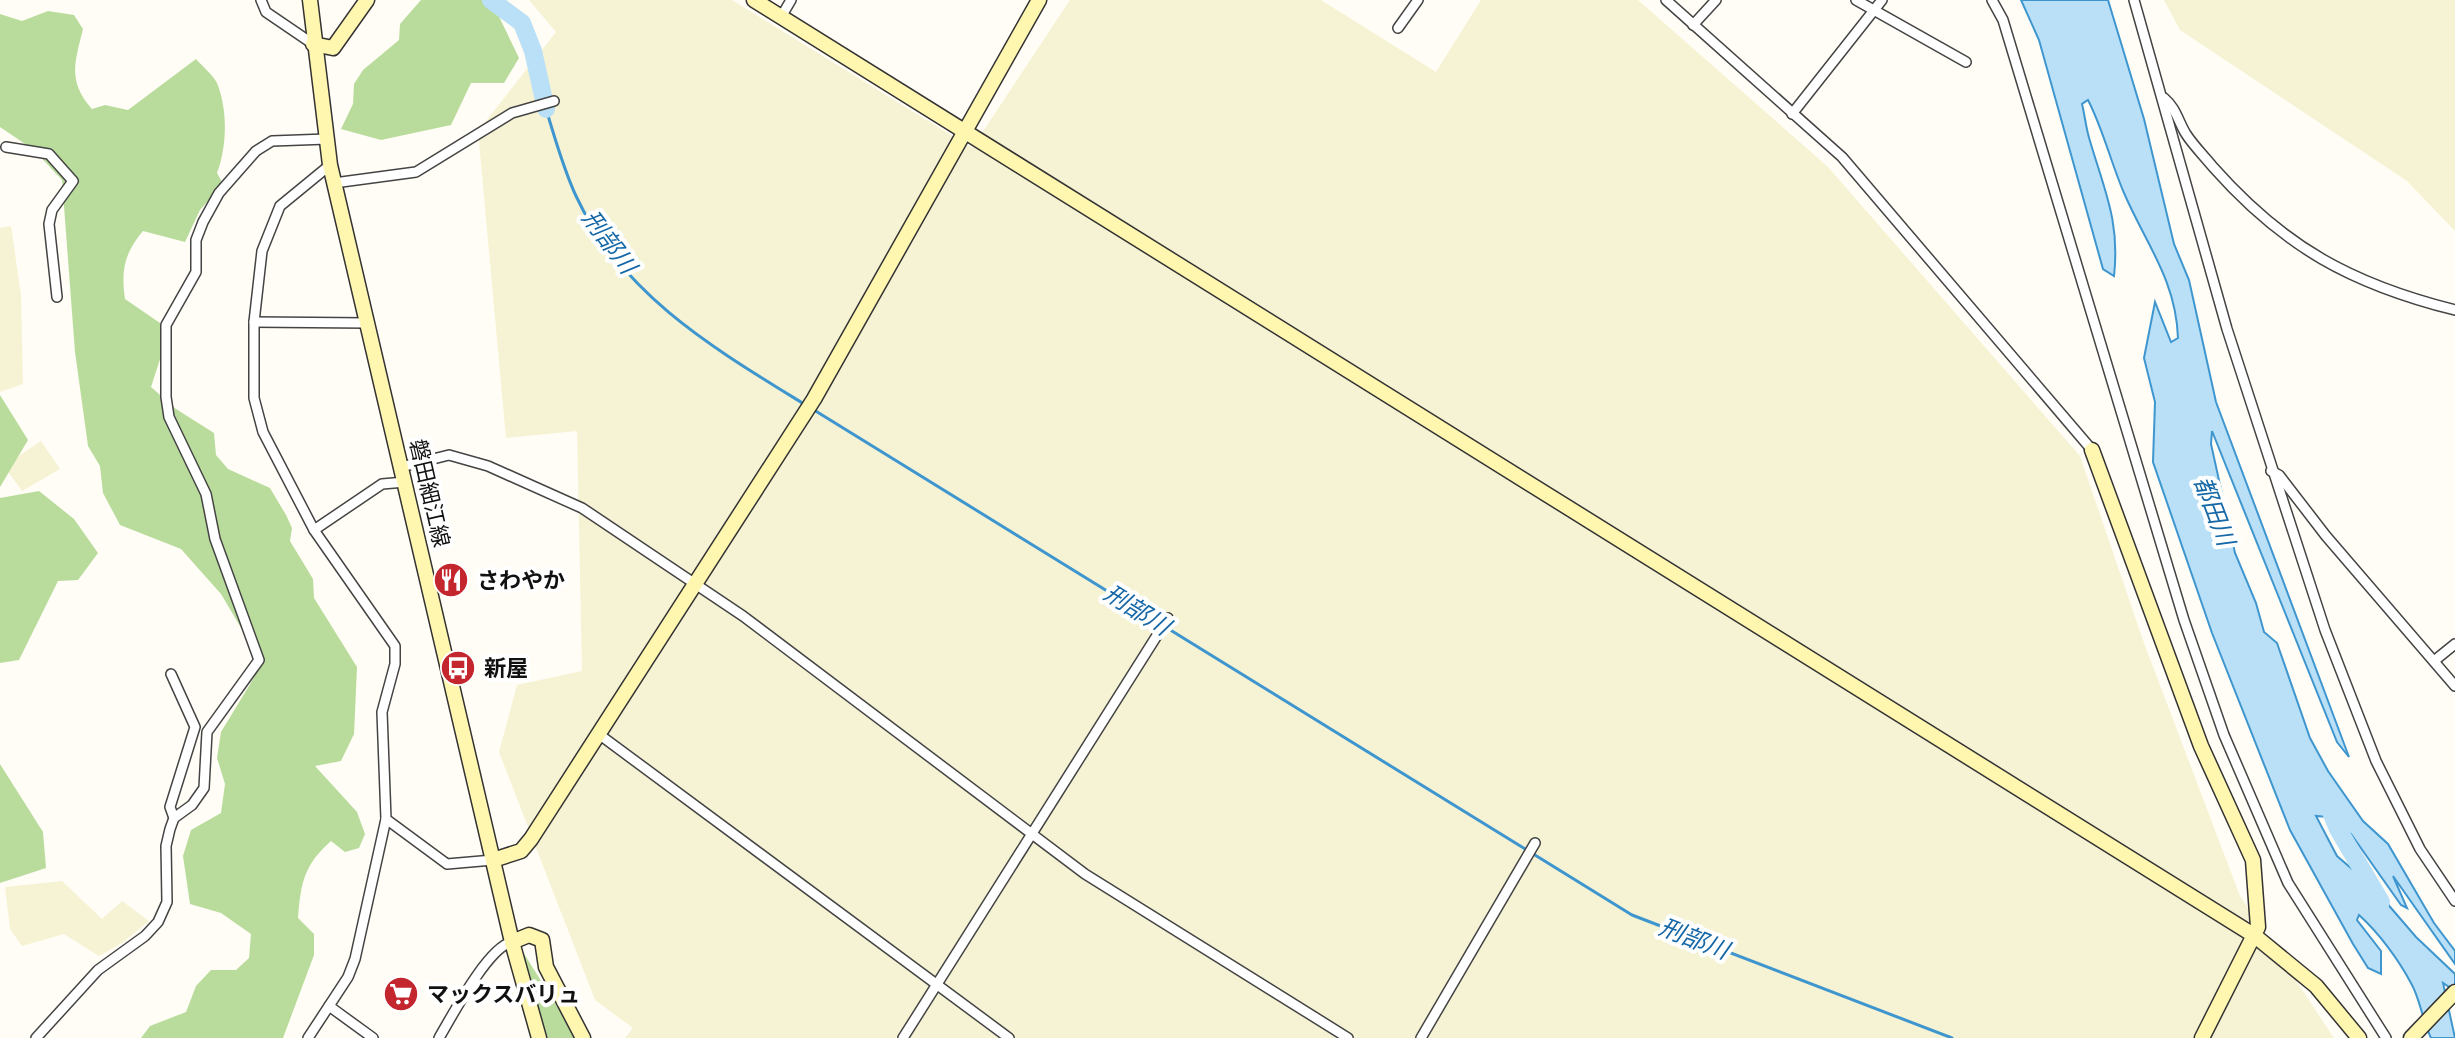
<svg xmlns="http://www.w3.org/2000/svg" width="2455" height="1038" font-family="'Noto Serif','Noto Sans JP',serif">
<rect width="100%" height="100%" fill="#fffdf5"/>
<!-- farmland -->
<g fill="#f6f3d4">
<path d="M 529,0 L 732,0 L 972,148 L 1070,0 L 1321,0 L 1436,72 L 1481,0 L 1638,0 L 1828,167 L 2080,456 L 2144,643 L 2240,896 L 2334,1038 L 625,1038 L 633,1028 L 595,1000 L 499,752 L 517,685 L 582,671 L 577,431 L 506,438 L 478,131 L 556,32 Z"/>
<path d="M 2164,0 L 2455,0 L 2455,231 L 2407,181 L 2180,30 Z"/>
<path d="M 11,226 L 21,295 L 23,384 L 0,392 L 0,228 Z"/>
<path d="M 41,441 L 60,469 L 22,491 L 4,466 Z"/>
<path d="M 62,881 L 102,919 L 122,901 L 149,921 L 122,943 L 99,956 L 64,934 L 22,946 L 10,929 L 5,887 Z"/>
</g>
<!-- forest -->
<g fill="#b9dc9c">
<path d="M 421,0 L 491,0 L 519,58 L 504,83 L 471,83 L 451,125 L 381,140 L 341,129 L 353,104 L 354,84 L 363,70 L 399,40 L 400,24 Z"/>
<path d="M 48,11 L 74,15 L 83,29 C 75,62 67,81 92,109 L 105,105 L 128,110 L 196,59 C 202,66 213,75 217,83 C 228,110 227,147 217,173 L 223,184 L 200,210 L 185,242 L 143,231 C 124,254 121,270 125,299 L 160,323 L 161,356 L 151,387 L 176,409 L 214,433 L 216,455 L 228,469 L 270,488 L 286,515 L 292,528 L 290,541 L 313,579 L 314,598 L 357,667 L 354,734 L 341,761 L 315,766 L 357,812 L 365,834 L 359,848 L 345,852 L 331,841 C 304,865 301,882 298,918 L 314,934 L 314,955 L 283,1038 L 141,1038 L 150,1026 L 186,1012 L 196,986 L 211,970 L 236,970 L 249,958 L 251,934 L 221,913 L 190,904 L 183,856 L 191,830 L 221,813 L 225,784 L 217,758 L 221,732 L 255,676 L 257,655 L 221,594 L 181,549 L 120,525 L 103,493 L 100,466 L 88,446 L 75,352 L 62,180 L 34,150 L 0,127 L 0,14 L 22,21 Z"/>
<path d="M 0,395 L 28,440 L 0,487 Z"/>
<path d="M 39,491 L 74,519 L 98,553 L 78,580 L 58,581 L 19,660 L 0,663 L 0,498 Z"/>
<path d="M 0,764 L 43,832 L 46,868 L 0,883 Z"/>
<path d="M 521,949 L 577,1038 L 544,1038 Z"/>
</g>
<!-- water -->
<path fill="#b9e0f7" stroke="#3f96cf" stroke-width="2" d="M 2021,0 L 2108,0 L 2144,119 L 2174,244 L 2189,280 L 2216,402 L 2349,757 L 2337,742 L 2212,431 L 2211,444 L 2235,553 L 2256,603 L 2264,632 L 2277,643 L 2310,738 L 2328,771 L 2363,821 L 2388,844 L 2434,923 L 2455,951 L 2455,964 L 2393,876 L 2407,908 L 2401,905 L 2351,834 L 2345,831 L 2340,818 L 2316,816 L 2337,856 L 2373,887 L 2416,937 L 2455,974 L 2455,991 L 2443,983 L 2455,1038 L 2431,1038 C 2423,1021 2419,997 2412,985 C 2399,960 2379,933 2359,915 L 2357,920 L 2381,951 L 2381,974 L 2368,968 L 2353,944 L 2290,830 L 2212,633 L 2153,462 L 2155,402 L 2144,358 L 2155,302 L 2171,342 L 2178,338 C 2176,280 2146,244 2124,193 C 2111,163 2103,129 2088,100 L 2082,104 C 2085,116 2086,129 2090,141 C 2105,192 2120,222 2114,276 L 2103,269 L 2039,40 Z"/>
<g fill="none" stroke-linecap="round" stroke-linejoin="round">
<!-- stream -->
<g stroke="#3f96cf" stroke-width="3">
<path d="M 546,109 C 555,138 563,168 576,196 C 622,295 715,349 804,404"/>
<path d="M 814,410 L 1632,915 L 1952,1038"/>
</g>
<!-- river -->
<g stroke="#b9e0f7" stroke-width="18">
<path d="M 491,0 L 522,23 L 533,51 L 546,109"/>
<path d="M 2325,798 L 2338,829 L 2381,902"/>
</g>
<!-- street casing -->
<g stroke="#444" stroke-width="12">
<g id="street">
<path d="M 261,0 L 266,12 L 313,44"/>
<path d="M 1666,0 L 1842,157 L 2092,450"/>
<path d="M 1856,0 L 1966,62"/>
<path d="M 1992,0 L 2003,20 L 2184,620 L 2224,735 L 2288,883 L 2386,1038"/>
<path d="M 2134,0 L 2227,329 L 2325,630 L 2376,761 L 2420,849 L 2455,901"/>
<path d="M 781,17 L 791,0"/>
<path d="M 1693,25 L 1716,0"/>
<path d="M 1398,28 L 1418,0"/>
<path d="M 2164,98 C 2176,108 2178,121 2186,134 C 2193,145 2204,156 2213,167 C 2284,247 2351,284 2455,310"/>
<path d="M 1792,114 L 1882,0"/>
<path d="M 6,147 L 49,154 L 73,181 L 52,210 L 49,224 L 57,297"/>
<path d="M 330,165 L 280,206 L 262,251 L 254,322 L 254,398 L 263,432 L 314,530 L 395,646 L 395,664 L 382,712 L 386,819 L 447,864 L 493,860"/>
<path d="M 334,183 L 416,172 L 512,113 L 554,101"/>
<path d="M 254,322 L 367,323"/>
<path d="M 401,467 L 449,455 L 488,466 L 582,508 L 743,616 L 1085,874 L 1348,1038"/>
<path d="M 2271,471 L 2279,475 L 2326,536 L 2455,686"/>
<path d="M 314,530 L 382,484 L 405,482"/>
<path d="M 2434,661 L 2455,644"/>
<path d="M 171,674 L 195,727 L 170,807 L 174,818"/>
<path d="M 600,735 L 1009,1038"/>
<path d="M 329,1006 L 373,1038"/>
<path d="M 36,1038 L 98,970 L 145,936 L 158,922 L 167,902 L 166,846 L 170,829 L 174,818 L 192,805 L 204,788 L 207,732 L 259,660 L 215,539 L 206,494 L 169,417 L 166,397 L 166,325 L 196,272 L 196,240 L 203,222 L 219,193 L 256,151 L 272,141 L 327,139"/>
<path d="M 308,1038 L 348,977 L 355,959 L 386,819"/>
<path d="M 439,1038 C 452,1016 488,947 512,942"/>
<path d="M 903,1038 L 1168,618"/>
<path d="M 1421,1038 L 1535,843"/>
</g>
</g>
<!-- secondary casing -->
<g stroke="#333" stroke-width="17">
<g id="secondary">
<path d="M 310,0 L 330,165 L 512,942 L 539,1038"/>
<path d="M 754,0 L 2255,936 L 2316,986 L 2359,1038"/>
<path d="M 313,44 L 333,48 L 367,0"/>
<path d="M 2092,450 L 2201,746 L 2253,860 L 2258,927 L 2202,1038"/>
<path d="M 493,860 L 521,851 L 531,839 L 814,399 L 1039,0"/>
<path d="M 512,942 L 529,935 L 542,940 L 546,967 L 583,1038"/>
<path d="M 2411,1038 L 2455,992"/>
</g>
</g>
<!-- street -->
<use href="#street" stroke="#fff" stroke-width="9"/>
<!-- secondary -->
<use href="#secondary" stroke="#fff6b0" stroke-width="14"/>
</g>
<!-- icons -->
<defs>
<g id="restaurant-disc" transform="scale(1.8)"><circle r="9.5" fill="#c4262e" stroke="#fff"/><path d="M-5-6h1v4h1v-4h1v4h1v-4h1v5L-1.5 .5V6h-2V.5L-5-1ZM5-6V6H3V1.5H1.5Q1.5-4 5-6Z" fill="#fff"/></g>
<g id="bus-disc" transform="scale(1.8)"><circle r="9.5" fill="#c4262e" stroke="#fff"/><path d="M-5-6H5V4H4V6H2V4H-2V6H-4V4H-5ZM-3.5-4V0h7V-4ZM-3.5 1.2v1.5H-2V1.2ZM2 1.2v1.5H3.5V1.2Z" fill="#fff"/></g>
<g id="supermarket-disc" transform="scale(1.8)"><circle r="9.5" fill="#c4262e" stroke="#fff"/><path d="M-6-5.5h2.5l.6 2H6L4.5 2H-2.5L-4.4-4H-6ZM-1.5 3.2a1.3 1.3 0 1 0 .1 0ZM3 3.2a1.3 1.3 0 1 0 .1 0Z" fill="#fff"/></g>
</defs>
<g fill-rule="evenodd">
<use href="#restaurant-disc" x="451" y="580"/>
<use href="#bus-disc" x="458" y="668"/>
<use href="#supermarket-disc" x="401" y="994"/>
</g>
<g text-anchor="middle" stroke-width="8" stroke-linejoin="round" paint-order="stroke">
<!-- street labels -->
<g font-size="22" fill="#111" stroke="#fff">
<text transform="translate(430 493) rotate(77)" y="8">磐田細江線</text>
</g>
<!-- poi labels -->
<g font-size="22" font-weight="bold" fill="#111" stroke="#fff" text-anchor="start">
<text x="477" y="588">さわやか</text>
<text x="484" y="676">新屋</text>
<text x="427" y="1002">マックスバリュ</text>
</g>
<!-- water labels -->
<g font-size="24" font-style="italic" fill="#1768a6" stroke="#fff">
<text transform="translate(609 242) rotate(53)" y="8">刑部川</text>
<text transform="translate(2214 511) rotate(69)" y="8">都田川</text>
<text transform="translate(1137 610) rotate(32)" y="8">刑部川</text>
<text transform="translate(1694 939) rotate(21)" y="8">刑部川</text>
</g>
</g>
</svg>
